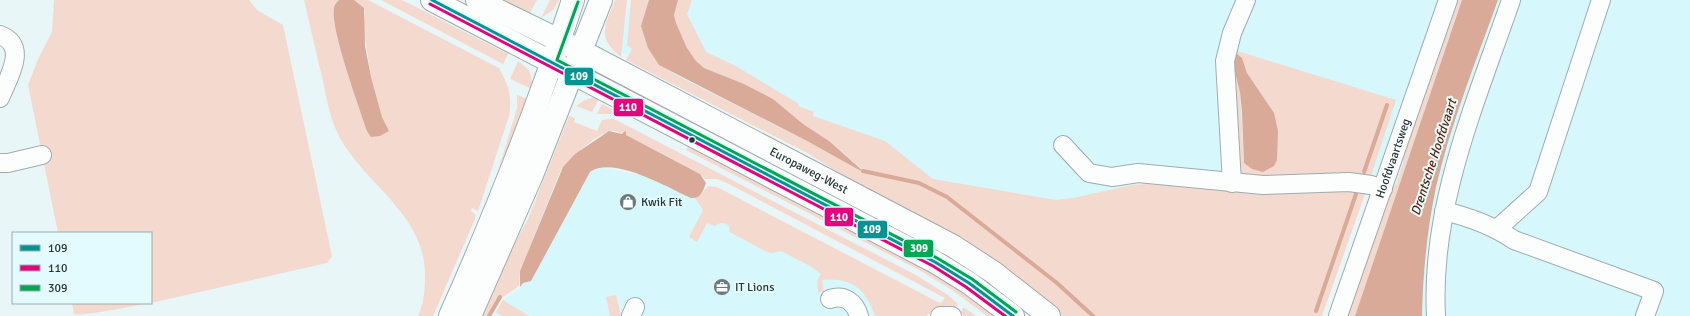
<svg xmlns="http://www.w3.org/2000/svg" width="1690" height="316" font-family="Signika,sans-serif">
<rect width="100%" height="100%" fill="#e9f6f8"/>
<!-- built -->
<g fill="#d6f7fc">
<path d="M 633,0 L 1690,0 L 1690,316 L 1421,316 L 1371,185 L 1099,203 L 913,196 L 613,48 Z"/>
<path d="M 600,168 L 646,176 L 687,196 L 695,198 L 859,283 L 881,316 L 493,316 L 503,300 L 521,287 L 523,283 L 531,281 L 590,172 Z"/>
</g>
<!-- green -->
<g fill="#f4d9cf" fill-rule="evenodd">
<path d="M 54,0 L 249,0 L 257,10 L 283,25 L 332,256 L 327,263 L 151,303 L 151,233 L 58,233 L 28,85 L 38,59 L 52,32 Z"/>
<path d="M 304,0 L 339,0 C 337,2 334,5 334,8 C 330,29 359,106 367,130 L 389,131 L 382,117 L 371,77 L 363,26 L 365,13 L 364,8 L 354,0 L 368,0 L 499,68 C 508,84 513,98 509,116 L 478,211 L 472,208 L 471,211 L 476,215 L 475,219 L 433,316 L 418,316 C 424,303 425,289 425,275 C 425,211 360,183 336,130 C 329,114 326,95 322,77 C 316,52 310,26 304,0 Z"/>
<path d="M 381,0 L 402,0 L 508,54 L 503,64 Z"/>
<path d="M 501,0 L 537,0 L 530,13 Z"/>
<path d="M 550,0 L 559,0 L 553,10 L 541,18 Z"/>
<path d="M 615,0 L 627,0 L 621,57 C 596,37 605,26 615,0 Z"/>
<path d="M 631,0 L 649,0 L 642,26 L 661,65 L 674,74 L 809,142 L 859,170 L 863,170 L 829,141 L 803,124 L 773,99 L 744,84 L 704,68 L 696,61 L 687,48 L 676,23 L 674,15 L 678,0 L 692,0 L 687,14 L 706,52 L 734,65 L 799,104 L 798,106 L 814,112 L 813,116 L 885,141 L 933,179 L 1056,200 L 1073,198 L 1132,185 L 1179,182 L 1261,194 L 1358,190 L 1365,194 L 1322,316 L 1062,316 L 1056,310 L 809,154 L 626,60 L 632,49 L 627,45 Z"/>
<path d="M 1452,0 L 1462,0 L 1355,316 L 1343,316 L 1387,190 L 1396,185 L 1403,163 L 1403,152 Z"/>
<path d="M 1231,49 L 1396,100 L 1370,179 L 1250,181 L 1240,174 ZM 1242,58 L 1247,73 L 1274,113 L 1274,166 L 1263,172 L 1244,163 L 1240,92 L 1233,64 Z"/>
<path d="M 518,61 L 529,70 L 534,90 L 510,79 Z"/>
<path d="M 517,95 L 531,100 L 490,198 L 517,108 Z"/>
<path d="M 595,97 L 600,97 L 592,112 L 576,106 L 585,100 Z"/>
<path d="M 602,104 L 625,116 L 624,118 L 611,114 L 597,114 Z"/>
<path d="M 569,116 L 575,118 L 574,122 L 597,131 L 602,120 L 612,119 L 618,121 L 914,274 L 948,295 L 958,304 L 955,309 L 936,309 L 926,316 L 875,316 C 866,289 851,277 822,280 L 824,292 L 818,292 L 817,281 L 821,274 L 810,266 L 781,251 L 772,253 L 765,251 L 730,232 L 729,226 C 725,222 719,222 715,226 L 707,223 L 697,242 L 689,237 L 703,210 L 695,198 L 700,195 L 708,186 L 717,187 L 936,301 L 941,303 L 945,298 L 727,183 L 717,179 L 705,179 L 700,174 L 626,135 L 626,132 L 622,134 C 618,132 614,130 610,131 C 597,134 566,161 560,172 L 520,271 L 519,286 L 500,299 L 490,316 L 474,316 L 528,219 Z"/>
<path d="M 688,147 L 733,165 L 909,257 L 1002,316 L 987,316 L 952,290 L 919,270 L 686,150 Z"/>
<path d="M 616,295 L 621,316 L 610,316 L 606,297 Z"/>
<path d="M 503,300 L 529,316 L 502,316 L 496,312 Z"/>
<path d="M 72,303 L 149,303 C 134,306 85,316 74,314 Z"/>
<path d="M 963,308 L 965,308 L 976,316 L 964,316 L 960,313 Z"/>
</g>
<!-- water -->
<g fill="#d9aa98">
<path d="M 339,0 L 354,0 L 364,8 L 365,46 L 371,77 L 382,117 L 389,131 L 380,136 L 371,137 L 367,131 C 359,106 330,29 334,8 C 334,5 337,2 339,0 Z"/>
<path d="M 649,0 L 678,0 L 674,15 L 676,23 L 687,48 L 696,61 L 704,68 L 744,84 L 773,99 L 803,124 L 829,141 L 863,171 L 859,170 L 809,142 L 659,65 L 648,48 L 641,26 Z"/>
<path d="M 1462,0 L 1498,0 C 1476,61 1451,123 1436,187 C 1427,230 1423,272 1422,316 L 1355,316 Z"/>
<path d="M 1237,54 L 1242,58 L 1247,73 L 1274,113 L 1278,131 L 1277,160 L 1274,166 L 1263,172 L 1252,169 L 1244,163 L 1242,112 L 1240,92 L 1233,64 L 1233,57 Z"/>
<path d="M 609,131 L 622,134 L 625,131 L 626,132 L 626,135 L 700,174 L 706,183 C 703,191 701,199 691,198 C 668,188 614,155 590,172 L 531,281 L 523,283 L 520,287 L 520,271 L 563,167 L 575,154 Z"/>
</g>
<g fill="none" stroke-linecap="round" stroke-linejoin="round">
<!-- stream -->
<g stroke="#d9aa98" stroke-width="4">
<path d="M 863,171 L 919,183 L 947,197 L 1057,283 L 1093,316"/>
<path d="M 1364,172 L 1387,105"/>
<path d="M 1316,311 L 1356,194"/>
<path d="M 489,316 L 500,297"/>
</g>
<!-- minor casing -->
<g stroke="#9facae" stroke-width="20">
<g id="minor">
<path d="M 0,35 C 29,46 8,78 0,98"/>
<path d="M 1063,145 L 1089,173 L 1112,177 L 1138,173 L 1263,185 L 1349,182 L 1371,185 L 1383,189"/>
<path d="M 0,163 L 8,163 L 42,155"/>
<path d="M 1232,183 L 1225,61 L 1232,33 L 1246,0"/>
<path d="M 1444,211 C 1469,217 1492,225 1514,240 L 1654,291 L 1645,316"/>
<path d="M 1497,229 L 1538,192 L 1601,0"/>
<path d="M 830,299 C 844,294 855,302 859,316"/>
<path d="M 631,316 L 635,307"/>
<path d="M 940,316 L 952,316"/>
<path id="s1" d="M 1338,316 L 1448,0"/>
<path d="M 1436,316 C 1430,206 1476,102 1511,0"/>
</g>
</g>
<!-- major casing -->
<g stroke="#9facae" stroke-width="24">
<g id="major">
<path d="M 432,0 L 935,262 L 969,283 L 1013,316"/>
<path id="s2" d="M 477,0 L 581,51 L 953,246 L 993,272 L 1049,316"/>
<path d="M 450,316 C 496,213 538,107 573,0"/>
<path d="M 470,316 L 532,175 L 601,0"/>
</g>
</g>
<!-- minor -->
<use href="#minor" stroke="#fcfefe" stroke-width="18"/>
<!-- major -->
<use href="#major" stroke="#fcfefe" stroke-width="22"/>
<!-- bus-1 casing -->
<g stroke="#e3fbfe" stroke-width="6">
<path id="bus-1" d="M 432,0 L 935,262 L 969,283 L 1013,316"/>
</g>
<!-- bus-2 casing -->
<g stroke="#e3fbfe" stroke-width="6">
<path id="bus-2" d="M 430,4 L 933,266 L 966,287 L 1005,316"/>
</g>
<!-- bus-3 casing -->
<g stroke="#e3fbfe" stroke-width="6">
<path id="bus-3" d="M 578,2 L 557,60 L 937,258 L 972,279 L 1016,312"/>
</g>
<!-- bus-1 -->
<use href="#bus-1" stroke="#029495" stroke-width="3"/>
<!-- bus-2 -->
<use href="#bus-2" stroke="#e5007d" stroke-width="3"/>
<!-- bus-3 -->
<use href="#bus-3" stroke="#00a651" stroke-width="3"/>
</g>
<!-- icons -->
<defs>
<g id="shop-disc" transform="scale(0.9)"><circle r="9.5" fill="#6b7a7c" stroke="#e3fbfe"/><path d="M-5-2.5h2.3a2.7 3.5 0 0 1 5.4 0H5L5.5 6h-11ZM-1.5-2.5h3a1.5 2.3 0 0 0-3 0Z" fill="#fff"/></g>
<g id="office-disc" transform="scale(0.9)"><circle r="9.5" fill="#6b7a7c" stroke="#e3fbfe"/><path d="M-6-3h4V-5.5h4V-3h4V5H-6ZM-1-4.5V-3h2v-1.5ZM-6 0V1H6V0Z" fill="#fff"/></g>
</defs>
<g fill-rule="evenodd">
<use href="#shop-disc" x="628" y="202"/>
<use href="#office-disc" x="722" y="287"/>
</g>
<!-- markers -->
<circle fill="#273739" stroke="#e3fbfe" stroke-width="1.5" cx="692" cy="140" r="3.5"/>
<g text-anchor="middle" stroke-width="4" stroke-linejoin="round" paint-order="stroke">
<!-- street labels -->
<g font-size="12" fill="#273739" stroke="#e3fbfe">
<text dy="4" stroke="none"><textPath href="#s1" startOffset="167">Hoofdvaartsweg</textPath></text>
<text dy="4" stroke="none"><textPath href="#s2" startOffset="373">Europaweg-West</textPath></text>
</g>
<!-- poi labels -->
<g font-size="12" fill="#273739" stroke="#e3fbfe" text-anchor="start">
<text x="641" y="206">Kwik Fit</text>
<text x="735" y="291">IT Lions</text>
</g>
<!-- water labels -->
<g font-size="13" font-style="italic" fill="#5d1d00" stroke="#e3fbfe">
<text transform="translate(1433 157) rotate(-72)" y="5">Drentsche Hoofdvaart</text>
</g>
</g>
<g stroke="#e3fbfe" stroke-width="1.5">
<rect x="564" y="67" width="30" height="19" rx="4" fill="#029495"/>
<rect x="613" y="98" width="31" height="19" rx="4" fill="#e5007d"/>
<rect x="824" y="207" width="30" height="20" rx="4" fill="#e5007d"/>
<rect x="857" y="220" width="31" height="19" rx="4" fill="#029495"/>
<rect x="903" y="239" width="31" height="19" rx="4" fill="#00a651"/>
</g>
<g font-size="11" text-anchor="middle" font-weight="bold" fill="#fff">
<text x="579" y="80">109</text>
<text x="628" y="111">110</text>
<text x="839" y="221">110</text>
<text x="872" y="233">109</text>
<text x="919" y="252">309</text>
</g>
<!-- legend -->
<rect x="12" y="232" width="140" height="72" fill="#e3fbfe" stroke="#98adaf"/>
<rect x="20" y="245" width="20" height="6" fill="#029495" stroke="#98adaf"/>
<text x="48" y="252" font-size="12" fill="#273739">109</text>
<rect x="20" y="265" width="20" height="6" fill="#e5007d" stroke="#98adaf"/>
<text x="48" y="272" font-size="12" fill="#273739">110</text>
<rect x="20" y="285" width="20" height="6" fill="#00a651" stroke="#98adaf"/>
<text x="48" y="292" font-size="12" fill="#273739">309</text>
</svg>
